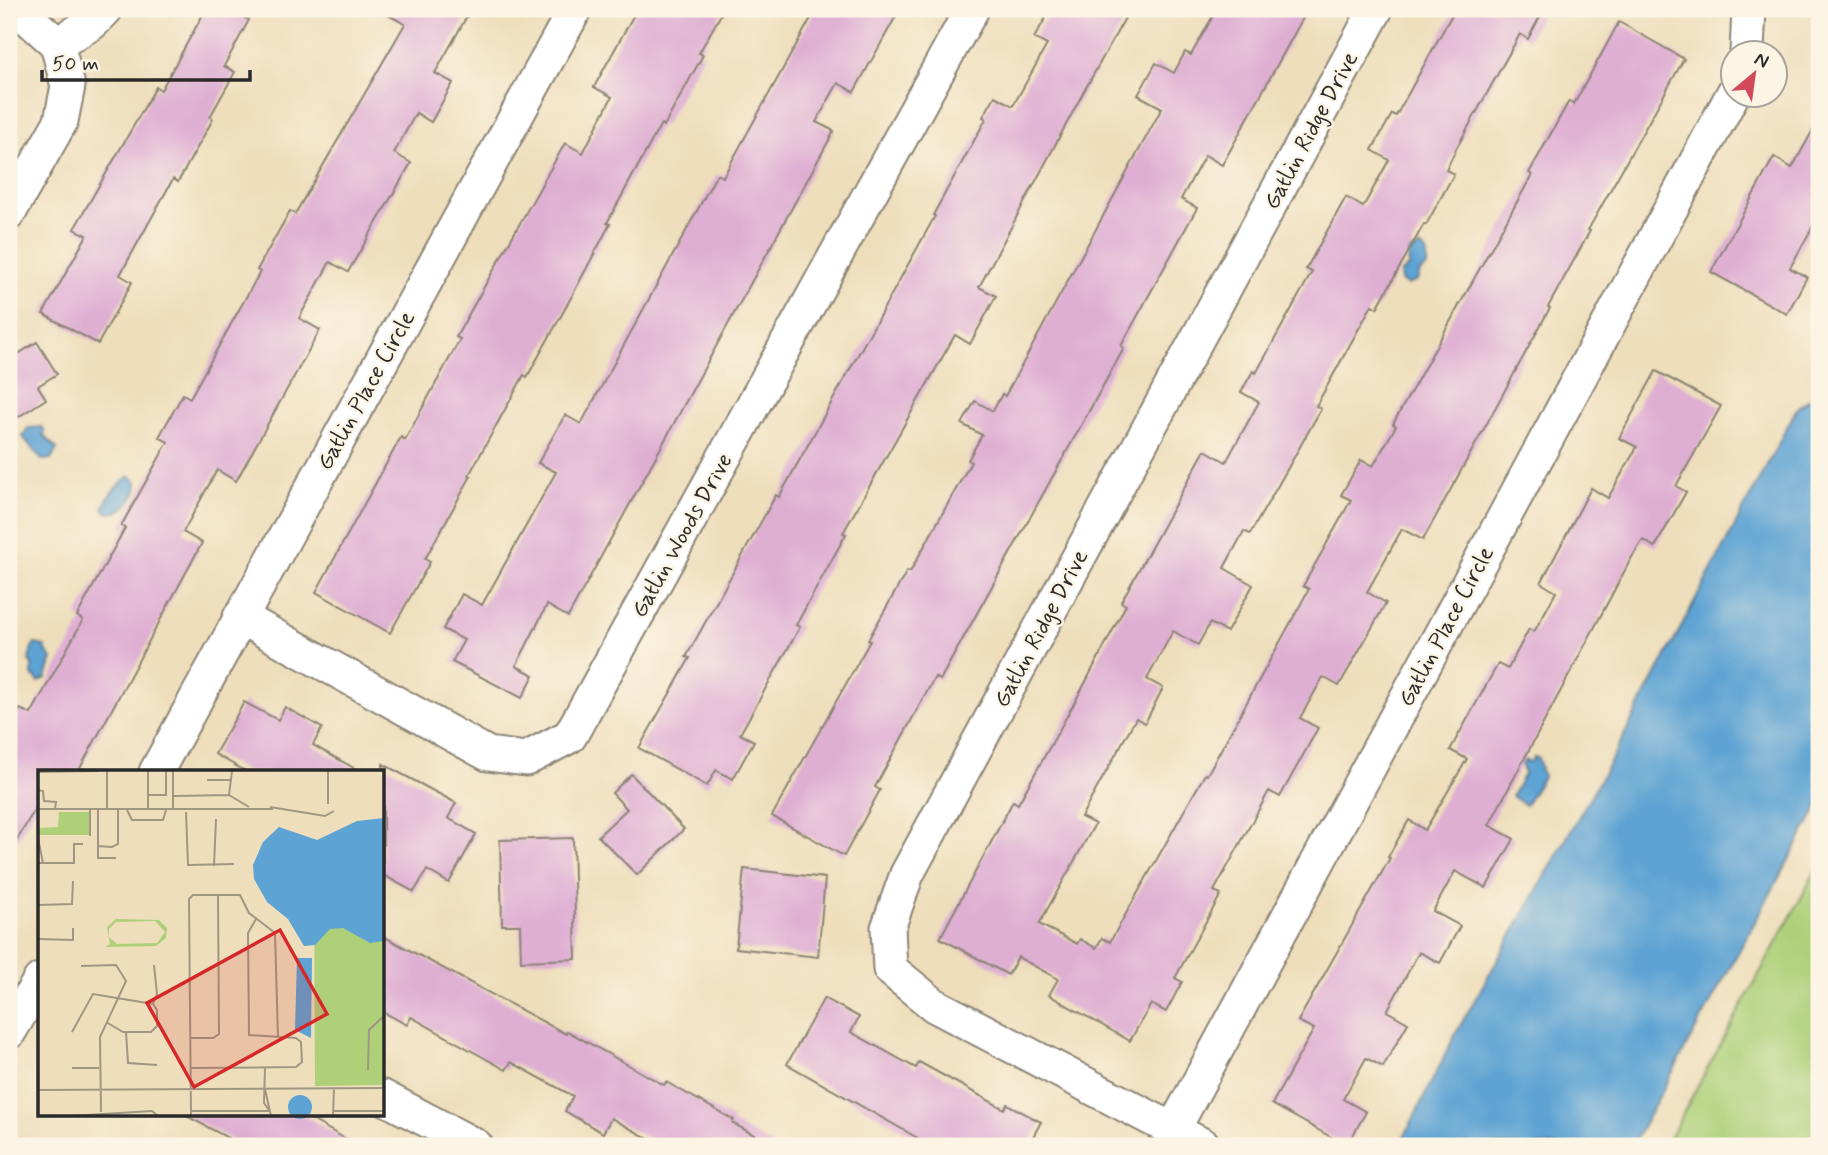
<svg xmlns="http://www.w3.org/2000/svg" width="1828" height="1155" font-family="Mynerve,sans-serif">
<rect width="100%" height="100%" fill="#fcf5e5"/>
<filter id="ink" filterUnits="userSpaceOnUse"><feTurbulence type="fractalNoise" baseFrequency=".0143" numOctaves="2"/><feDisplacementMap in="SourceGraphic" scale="14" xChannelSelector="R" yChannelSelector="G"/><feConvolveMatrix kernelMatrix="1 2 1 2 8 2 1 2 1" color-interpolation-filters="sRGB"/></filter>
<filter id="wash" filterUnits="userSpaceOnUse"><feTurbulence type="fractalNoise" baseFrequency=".00686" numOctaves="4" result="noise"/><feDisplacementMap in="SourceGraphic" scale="28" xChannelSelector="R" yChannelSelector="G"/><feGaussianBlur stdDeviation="1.57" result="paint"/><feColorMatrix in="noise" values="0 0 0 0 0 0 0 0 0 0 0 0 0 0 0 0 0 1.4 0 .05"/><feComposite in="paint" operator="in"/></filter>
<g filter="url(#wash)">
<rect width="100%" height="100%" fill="#eedebc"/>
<!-- green -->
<path fill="#add079" stroke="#6c7e52" stroke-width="2" d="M 1819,865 L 1819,1146 L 1665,1146 Z"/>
<!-- water -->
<g fill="#5da3d3" stroke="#44677f" stroke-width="2">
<path d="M 1421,247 L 1427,253 L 1427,267 L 1420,272 L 1417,281 L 1407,285 L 1401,281 L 1400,274 L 1409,266 L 1408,256 L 1410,251 Z"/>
<path d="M 1819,394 L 1819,805 L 1632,1146 L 1404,1146 L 1402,1141 L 1456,1033 L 1611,760 L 1797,408 L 1814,395 Z"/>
<path d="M 42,427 L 45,431 L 43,435 L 57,449 L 51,459 L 42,460 L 23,437 L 28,428 Z"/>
<path d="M 130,476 L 137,482 C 137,497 124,514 108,513 L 103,508 C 110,493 116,485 130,476 Z"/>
<path d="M 35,644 L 45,646 L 46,651 L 52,659 L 46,678 L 39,682 L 32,675 L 32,665 L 29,660 L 32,647 Z"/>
<path d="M 1534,757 L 1538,758 L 1543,777 L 1525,805 L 1512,796 L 1524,774 L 1522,764 L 1525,760 L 1528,762 L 1532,761 Z"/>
</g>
<g id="blocks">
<!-- building -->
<g fill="#deaed3">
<path d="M 206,9 L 228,9 L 249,20 L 224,66 L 235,72 L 210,117 L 213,119 L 178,182 L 173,179 L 120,275 L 132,282 L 98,344 L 43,314 L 87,235 L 74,229 L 156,87 L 161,90 Z"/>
<path d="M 377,9 L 471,9 L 435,73 L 453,83 L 431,122 L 416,113 L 394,153 L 411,163 L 348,272 L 330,262 L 299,318 L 320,330 L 236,481 L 217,470 L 183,532 L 202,543 L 78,772 L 40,772 L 40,800 L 9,854 L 9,729 L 20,709 L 31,714 L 83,620 L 77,616 L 125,528 L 121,526 L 168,442 L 159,437 L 183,394 L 190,398 L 260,272 L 257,270 L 290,211 L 295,214 L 405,24 Z"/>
<path d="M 637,9 L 724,9 L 699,53 L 703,55 L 664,126 L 661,124 L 607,223 L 610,224 L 566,307 L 527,377 L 524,375 L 469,475 L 471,476 L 425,559 L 430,562 L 390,633 L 316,592 L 401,437 L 405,440 L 460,339 L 456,337 L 565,143 L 583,153 L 612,97 L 594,87 Z"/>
<path d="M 816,9 L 900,9 L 854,92 L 838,83 L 816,122 L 834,131 L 568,617 L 547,605 L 516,666 L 534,675 L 522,698 L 452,662 L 464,640 L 443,629 L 462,594 L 482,605 L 556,472 L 538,463 L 565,415 L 581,424 L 717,174 L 723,177 Z"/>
<path d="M 1051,9 L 1130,9 L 1083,93 L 979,287 L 996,296 L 970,344 L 955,335 L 843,533 L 846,534 L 796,625 L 800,627 L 740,734 L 754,741 L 733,779 L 716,770 L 707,786 L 639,748 L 690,658 L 686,657 L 776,495 L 779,497 L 935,216 L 933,215 L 986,119 L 983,117 L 995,96 L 1013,106 L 1047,45 L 1034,38 Z"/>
<path d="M 1217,9 L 1291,9 L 1304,16 L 1222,165 L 1205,155 L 1181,199 L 1197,208 L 1121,346 L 1124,348 L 940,680 L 935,677 L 875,787 L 880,790 L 844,856 L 772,816 L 870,641 L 868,640 L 907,571 L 910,572 L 971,462 L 968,460 L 982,435 L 962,424 L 975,401 L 993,411 L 1002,394 L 1005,396 L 1162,108 L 1138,95 L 1156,63 L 1174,73 L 1185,52 L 1191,55 Z"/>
<path d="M 1455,9 L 1544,9 L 1528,39 L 1520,34 L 1456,149 L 1446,170 L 1454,174 L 1426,225 L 1424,224 L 1377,308 L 1372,305 L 1316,406 L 1321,409 L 1288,468 L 1250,534 L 1244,531 L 1224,568 L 1253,585 L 1227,632 L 1210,623 L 1198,645 L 1173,631 L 1147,679 L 1163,688 L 1145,723 L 1136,718 L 1081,817 L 1095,824 L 1039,924 L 1077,944 L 1080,939 L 1096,948 L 1102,938 L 1110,942 L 1205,774 L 1207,775 L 1309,589 L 1303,586 L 1351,500 L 1341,495 L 1361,460 L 1373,466 L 1396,426 L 1393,424 L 1532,175 L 1529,173 L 1569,101 L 1574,104 L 1619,22 L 1684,59 L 1588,230 L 1590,231 L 1548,307 L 1550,308 L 1423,540 L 1402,529 L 1367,592 L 1386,603 L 1339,686 L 1323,677 L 1300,718 L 1318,728 L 1280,797 L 1269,791 L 1214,891 L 1221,894 L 1175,978 L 1182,982 L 1166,1012 L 1151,1004 L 1130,1041 L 1049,995 L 1058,979 L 1018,957 L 1008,975 L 940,938 L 1013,801 L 1018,804 L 1082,689 L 1126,605 L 1121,602 L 1205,450 L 1226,462 L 1259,402 L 1241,392 L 1253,371 L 1256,373 L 1312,272 L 1306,269 L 1346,197 L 1363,207 L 1389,160 L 1372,150 L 1392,114 L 1396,116 Z"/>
<path d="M 1819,119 L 1819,215 L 1790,268 L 1807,277 L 1787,314 L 1711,272 L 1774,157 L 1792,168 Z"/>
<path d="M 37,342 L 57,374 L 38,386 L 46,399 L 9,423 L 9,360 Z"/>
<path d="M 1656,371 L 1721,406 L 1676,486 L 1686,492 L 1655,547 L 1643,540 L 1632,557 L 1489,825 L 1514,839 L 1486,888 L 1455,871 L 1433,911 L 1460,926 L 1440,963 L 1419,952 L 1387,1011 L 1408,1023 L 1383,1067 L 1366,1058 L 1343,1099 L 1366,1112 L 1347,1146 L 1272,1104 L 1314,1029 L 1298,1021 L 1390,858 L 1388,857 L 1409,820 L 1425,830 L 1467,759 L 1450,750 L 1498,664 L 1508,669 L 1529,629 L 1534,632 L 1556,592 L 1541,583 L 1591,488 L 1608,498 L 1637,447 L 1619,438 Z"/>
<path d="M 244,702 L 278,720 L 285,707 L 322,728 L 313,745 L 361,772 L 247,772 L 215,754 Z"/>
<path d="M 383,764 L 456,803 L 448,818 L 476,834 L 449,883 L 427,870 L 414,892 L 383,875 Z"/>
<path d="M 631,774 L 684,829 L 637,875 L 598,836 L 627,809 L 612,793 Z"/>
<path d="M 573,838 L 576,959 L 521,961 L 520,925 L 502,925 L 500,840 Z"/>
<path d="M 744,869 L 825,878 L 818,957 L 736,948 Z"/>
<path d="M 383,936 L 566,1034 L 567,1031 L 664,1085 L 666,1082 L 734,1120 L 732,1123 L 774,1146 L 662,1146 L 611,1118 L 603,1133 L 565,1111 L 573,1096 L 511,1062 L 506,1070 L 411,1017 L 407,1025 L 383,1012 Z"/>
<path d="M 824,998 L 859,1017 L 851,1032 L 916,1068 L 919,1062 L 1004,1109 L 1007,1104 L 1041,1122 L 1028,1146 L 932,1146 L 787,1064 Z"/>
<path d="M 185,1115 L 303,1115 L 358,1146 L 228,1146 L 232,1140 Z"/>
</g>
</g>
</g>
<g filter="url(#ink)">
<use href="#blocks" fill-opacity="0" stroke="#8c8474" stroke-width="2"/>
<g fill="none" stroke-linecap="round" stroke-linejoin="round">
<!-- street casing -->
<g stroke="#8c8474" stroke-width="37">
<g id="street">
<path d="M 57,44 L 92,23 L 106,9"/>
<path d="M 1747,52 L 1749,9"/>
<path d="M 9,213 L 61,121 L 68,86 L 57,44 L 18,9"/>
<path d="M 240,617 L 488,754 L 526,759 L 570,736 L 972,9"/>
<path d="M 156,772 L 575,9"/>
<path d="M 9,1032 L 40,980"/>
<path d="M 383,1097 L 476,1146"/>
<path d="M 1173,1130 L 1734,92"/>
<path d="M 1204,1146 L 934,1005 L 890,969 L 888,928 L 907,874 L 1376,9"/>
</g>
</g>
<!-- street -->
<use href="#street" stroke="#fff" stroke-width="33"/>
</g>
</g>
<g text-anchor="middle" stroke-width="5" stroke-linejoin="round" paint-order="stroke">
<!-- street labels -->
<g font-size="23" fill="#2b2b2b" stroke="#fcf5e5">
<text transform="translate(1310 130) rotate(-62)" y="8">Gatlin Ridge Drive</text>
<text transform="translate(365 390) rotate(-61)" y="8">Gatlin Place Circle</text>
<text transform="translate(681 535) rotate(-61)" y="8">Gatlin Woods Drive</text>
<text transform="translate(1445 626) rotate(-62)" y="8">Gatlin Place Circle</text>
<text transform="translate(1040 628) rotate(-62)" y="8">Gatlin Ridge Drive</text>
</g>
</g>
<!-- overview -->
<g transform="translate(38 770)">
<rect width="346" height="346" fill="#eedebc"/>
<path d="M 21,42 L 52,42 L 52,65 L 0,65 L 0,58 L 20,57 ZM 346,107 L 346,315 L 277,316 L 276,108 ZM 78,149 L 121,150 L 129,158 L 128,168 L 118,176 L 67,177 L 72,174 L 69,157 ZM 117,151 L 127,162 L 119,173 L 79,174 L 71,167 L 71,159 L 78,152 Z" fill="#add079" fill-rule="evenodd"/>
<path d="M 346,48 L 346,171 L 332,173 L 305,158 L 292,159 L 277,175 L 266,176 L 250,149 L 229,132 L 216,109 L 215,95 L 225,72 L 241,57 L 279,70 L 319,51 ZM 259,188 L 274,188 L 273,268 L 257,260 ZM250 337a12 12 0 1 1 24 0a12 12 0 1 1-24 0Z" fill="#5da3d3"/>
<path fill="none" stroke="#a09682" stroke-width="2" d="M 69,1 L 69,40M 110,1 L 110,40M 290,1 L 290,34M 0,2 L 61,1M 169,10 L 194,10M 0,20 L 5,21 L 6,31 L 18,32 L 17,39M 110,25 L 128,25 L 128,1M 191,25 L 211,37M 191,25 L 194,1M 136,26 L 191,25M 232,37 L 287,46 L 296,41M 0,39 L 235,39M 52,39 L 52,66M 135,39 L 135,1M 60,40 L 60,76 L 74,77 L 80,74 L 80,40M 89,40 L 94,50 L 125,50 L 128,40M 148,42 L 150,95 L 196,94M 0,68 L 5,93 L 0,93M 60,76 L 60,88 L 78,88M 5,93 L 36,93 L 36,74 L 45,74M 176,96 L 178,49M 0,135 L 34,134 L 35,111M 0,169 L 35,170 L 35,158M 43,196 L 78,195 L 88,211 L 62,267 L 63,342M 115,234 L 119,224 L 116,195M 34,262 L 55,224 L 115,234 L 119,240 L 119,256 L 113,262 L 85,262 L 68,252M 88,262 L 90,293 L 119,295M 152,268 L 175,268 L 181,264 L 180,125M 227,297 L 226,333 L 231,340M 34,298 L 61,298M 152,298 L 258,297 L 264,292 L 263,272 L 258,268 L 211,265 L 210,163 L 218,149M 330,300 L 331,260 L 347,245M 227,319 L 233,346M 0,320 L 347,318M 153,341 L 232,341M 295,341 L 347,341M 32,346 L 114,341 L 120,346M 153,346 L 151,129 L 155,125 L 202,125 L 211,143 L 237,163 L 240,268M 295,346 L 296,318"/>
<path fill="#d62828" fill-opacity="0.15" stroke="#d62828" stroke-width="3.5" d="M 242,160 L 289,244 L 156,317 L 109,233 Z"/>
<rect width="346" height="346" fill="none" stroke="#2b2b2b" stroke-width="3.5"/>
</g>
<!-- margin -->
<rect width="1828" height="1155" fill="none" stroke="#fcf5e5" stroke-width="35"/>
<!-- north arrow -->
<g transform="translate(1754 74) rotate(29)"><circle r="33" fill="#fcf5e5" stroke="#a8a49b" stroke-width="2"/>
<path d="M0-5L12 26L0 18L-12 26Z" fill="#d1495b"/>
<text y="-10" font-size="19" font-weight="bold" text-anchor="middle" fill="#2b2b2b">N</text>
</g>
<!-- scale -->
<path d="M42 70v10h208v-10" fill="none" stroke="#2b2b2b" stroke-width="3.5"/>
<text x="52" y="70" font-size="21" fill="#2b2b2b" stroke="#fcf5e5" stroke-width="5" paint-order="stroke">50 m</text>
</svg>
